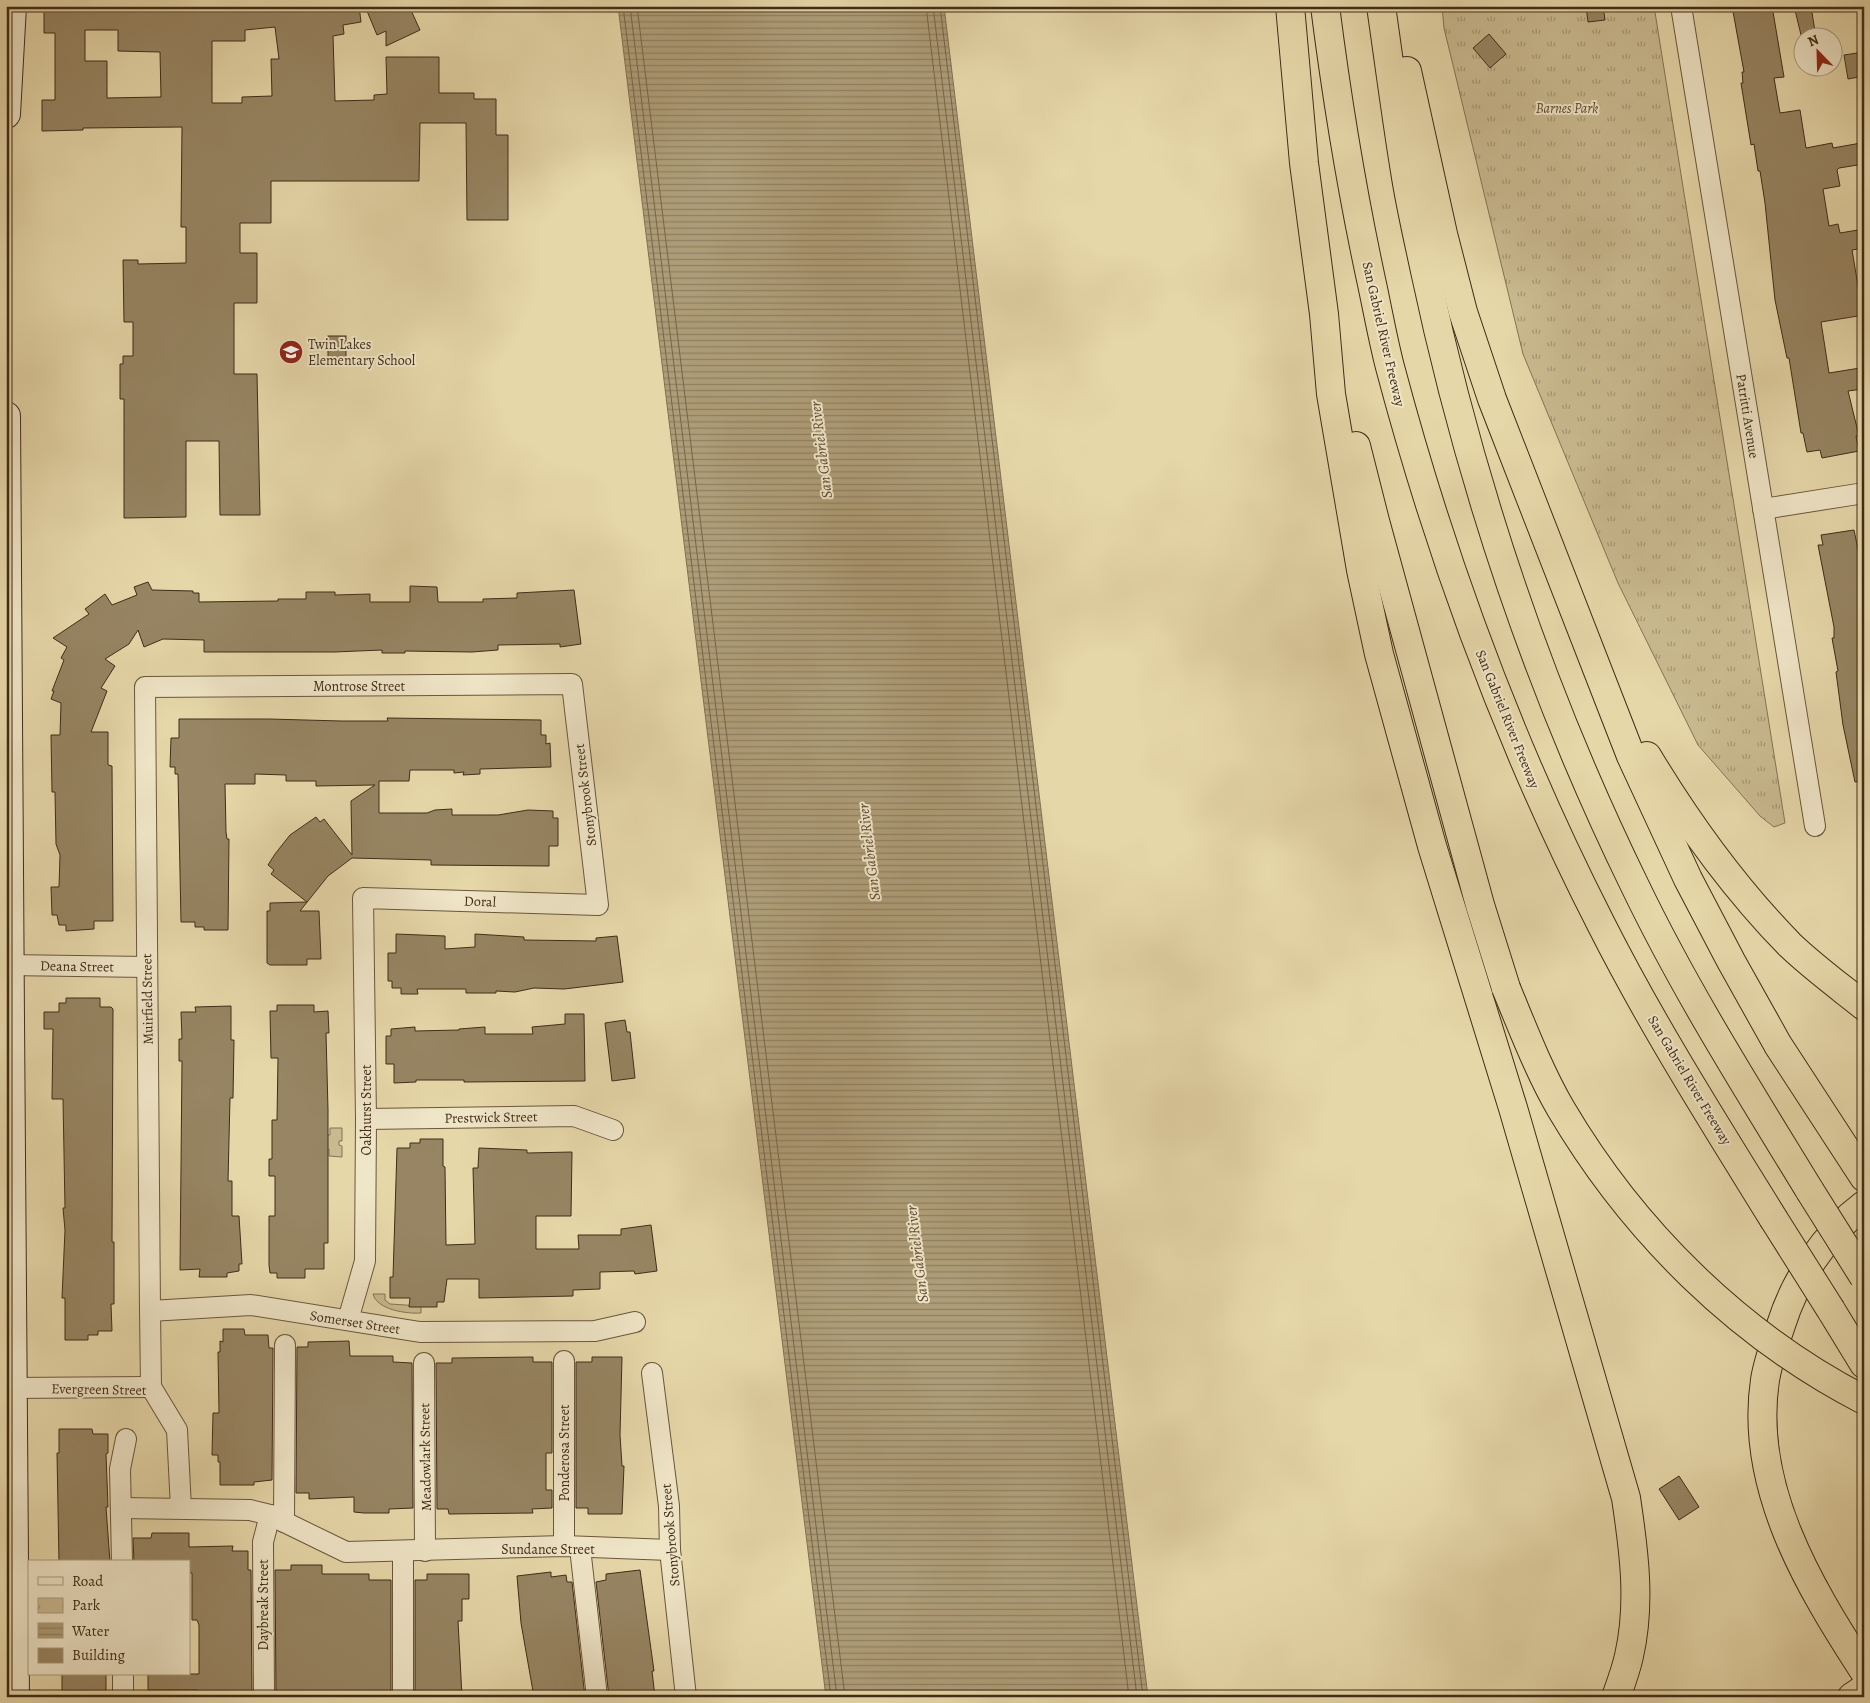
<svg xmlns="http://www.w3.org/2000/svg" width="1870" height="1703" font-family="Alegreya,serif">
<defs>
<pattern id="park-tufts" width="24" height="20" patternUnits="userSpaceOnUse" patternTransform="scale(1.25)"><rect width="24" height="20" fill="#caba90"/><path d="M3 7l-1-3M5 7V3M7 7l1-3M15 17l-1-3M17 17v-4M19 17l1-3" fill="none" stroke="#a69775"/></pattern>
<pattern id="water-rules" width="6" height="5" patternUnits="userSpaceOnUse" patternTransform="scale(1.25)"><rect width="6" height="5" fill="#ae9d78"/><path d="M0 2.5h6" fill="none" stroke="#8f8061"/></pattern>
</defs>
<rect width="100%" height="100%" fill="#e6d7a9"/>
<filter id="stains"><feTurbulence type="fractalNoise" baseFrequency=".004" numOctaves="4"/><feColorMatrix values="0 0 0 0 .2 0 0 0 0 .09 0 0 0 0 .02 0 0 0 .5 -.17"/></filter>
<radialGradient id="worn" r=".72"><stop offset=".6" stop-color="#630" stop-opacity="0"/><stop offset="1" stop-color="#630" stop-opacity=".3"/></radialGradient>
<!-- grass -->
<g fill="#caba90" stroke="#867354">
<path d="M 330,1128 L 342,1128 L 342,1141 L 339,1141 L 339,1145 L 342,1146 L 342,1157 L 329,1156 L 329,1149 L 312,1149 L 314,1135 L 330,1135 Z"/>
<path d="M 373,1294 L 385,1294 L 385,1300 L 390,1304 L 421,1306 L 421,1313 C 407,1314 377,1310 373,1294 Z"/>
</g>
<!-- park -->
<path fill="url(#park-tufts)" stroke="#867354" d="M 1442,6 L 1654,6 L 1785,823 L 1774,827 L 1760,816 L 1698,745 L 1618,583 L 1523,354 L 1444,28 Z"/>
<!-- water -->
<path fill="url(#water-rules)" stroke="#827052" d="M 618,6 L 944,6 L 1148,1697 L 826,1697 Z"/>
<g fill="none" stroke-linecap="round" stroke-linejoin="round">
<!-- shore -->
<g stroke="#786448" stroke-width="1">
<path d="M 623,6 L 831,1697"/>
<path d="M 630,6 L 837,1697"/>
<path d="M 637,6 L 845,1697"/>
<path d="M 926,6 L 1129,1697"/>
<path d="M 933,6 L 1137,1697"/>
<path d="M 940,6 L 1143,1697"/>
</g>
</g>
<!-- building -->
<g fill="#978563" stroke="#412c18" fill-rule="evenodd">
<path d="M 44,6 L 173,8 L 173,6 L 359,6 L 361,22 L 343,25 L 344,34 L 333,36 L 335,101 L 374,100 L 374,95 L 387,94 L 386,57 L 439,57 L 439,93 L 474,93 L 474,99 L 496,99 L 496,135 L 508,135 L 508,220 L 467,220 L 466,123 L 420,123 L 419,181 L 271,181 L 271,223 L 240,223 L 240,253 L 257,253 L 257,303 L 234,303 L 234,374 L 257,374 L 260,515 L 220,515 L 219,441 L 186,441 L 186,517 L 124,518 L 124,399 L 120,399 L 120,364 L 123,364 L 123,356 L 133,356 L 133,322 L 124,322 L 123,260 L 138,260 L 138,264 L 186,263 L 186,227 L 181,227 L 182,127 L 83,128 L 83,130 L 42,131 L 42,100 L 55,100 L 55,33 L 44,33 ZM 275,27 L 279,59 L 271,59 L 272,96 L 242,97 L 242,103 L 212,103 L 212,41 L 245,41 L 245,30 ZM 85,30 L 118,30 L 118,51 L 160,52 L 161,97 L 107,98 L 107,61 L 85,61 Z"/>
<path d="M 377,6 L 409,6 L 420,30 L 386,46 L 386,31 L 377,35 L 367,11 Z"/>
<path d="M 1586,6 L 1603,6 L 1605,20 L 1588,22 Z"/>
<path d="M 1732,6 L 1772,6 L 1784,77 L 1774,78 L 1780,113 L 1800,110 L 1806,148 L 1832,143 L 1833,148 L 1861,143 L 1864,164 L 1839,168 L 1837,170 L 1840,186 L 1823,189 L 1829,226 L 1838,224 L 1840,233 L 1864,229 L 1864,248 L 1852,250 L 1859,292 L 1864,291 L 1864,315 L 1821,322 L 1829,373 L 1860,368 L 1863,389 L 1848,391 L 1859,436 L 1856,436 L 1859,451 L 1822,458 L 1820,450 L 1807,452 L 1803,433 L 1801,433 L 1789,358 L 1787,358 L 1775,300 L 1765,203 L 1760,171 L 1758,171 L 1754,144 L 1751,145 L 1741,83 L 1743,83 L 1742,72 L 1744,72 Z"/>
<path d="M 1794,6 L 1811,6 L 1816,38 L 1802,38 L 1802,39 Z"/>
<path d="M 1489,34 L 1506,54 L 1490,68 L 1473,48 Z"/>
<path d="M 1864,52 L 1864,76 L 1848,79 L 1844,55 Z"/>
<rect x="328" y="336" width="18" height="22"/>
<path d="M 1854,530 L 1864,578 L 1864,610 L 1860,611 L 1864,629 L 1864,781 L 1855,782 L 1843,725 L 1836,672 L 1838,671 L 1832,638 L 1834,638 L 1834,627 L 1818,545 L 1823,545 L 1821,535 Z"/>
<path d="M 148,582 L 152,590 L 193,591 L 193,593 L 199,593 L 199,602 L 278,601 L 278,599 L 306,599 L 306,592 L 335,592 L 335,595 L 370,594 L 370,602 L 410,602 L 410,586 L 437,587 L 438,602 L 483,602 L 483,599 L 517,598 L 517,593 L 574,590 L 581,644 L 560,647 L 560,644 L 498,645 L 498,650 L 472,652 L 405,651 L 405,653 L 382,653 L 382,650 L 334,652 L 204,652 L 204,640 L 163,639 L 144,647 L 138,630 L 129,644 L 105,659 L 115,666 L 101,688 L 107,691 L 91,732 L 108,732 L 108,765 L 112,766 L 113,921 L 94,921 L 94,929 L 66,931 L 66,925 L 59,925 L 57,915 L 52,915 L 51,887 L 59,887 L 60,855 L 56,844 L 55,792 L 52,792 L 51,735 L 60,735 L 61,703 L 51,699 L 54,691 L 52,691 L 64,660 L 61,658 L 67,647 L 53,638 L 89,614 L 85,609 L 105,594 L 112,605 L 137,595 L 134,587 Z"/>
<path d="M 387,718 L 541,720 L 541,735 L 546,735 L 546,744 L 550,743 L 551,767 L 480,769 L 480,774 L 463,775 L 464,772 L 454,773 L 454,770 L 410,770 L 409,781 L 379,781 L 379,813 L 427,813 L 435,810 L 452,809 L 452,815 L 498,815 L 528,810 L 553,811 L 553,818 L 558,818 L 558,846 L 549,846 L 549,866 L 431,865 L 431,860 L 352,858 L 328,876 L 300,911 L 319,911 L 321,959 L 307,959 L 307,965 L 270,965 L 267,963 L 267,911 L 270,911 L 270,903 L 307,902 L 271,874 L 274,870 L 268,865 L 275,854 L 290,835 L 316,817 L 320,822 L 324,819 L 352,855 L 351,801 L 375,785 L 316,786 L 316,781 L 286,781 L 286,775 L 255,774 L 255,784 L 225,784 L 226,832 L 227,839 L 229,839 L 228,930 L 204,930 L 204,927 L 195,927 L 195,922 L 181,922 L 178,774 L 175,774 L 175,767 L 170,767 L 171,738 L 179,738 L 179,719 L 269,719 L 341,721 L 388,721 Z"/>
<path d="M 396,934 L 445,936 L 445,949 L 475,947 L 475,934 L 524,937 L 524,940 L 596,941 L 596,938 L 617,936 L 623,982 L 564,989 L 534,988 L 515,992 L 496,991 L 496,993 L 466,993 L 466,989 L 417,989 L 418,994 L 401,994 L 401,988 L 392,988 L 392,981 L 388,981 L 388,953 L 396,953 Z"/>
<path d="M 66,998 L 100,998 L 100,1007 L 111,1007 L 113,1009 L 112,1242 L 114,1242 L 114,1304 L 111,1304 L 112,1331 L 98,1331 L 98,1335 L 88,1335 L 88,1340 L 65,1340 L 65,1298 L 62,1298 L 65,1230 L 63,1208 L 65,1208 L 63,1099 L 52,1099 L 53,1029 L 44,1029 L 44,1012 L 59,1012 L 59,1003 L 66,1003 Z"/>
<path d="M 277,1005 L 314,1005 L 314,1012 L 328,1011 L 329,1033 L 326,1033 L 328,1110 L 328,1243 L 324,1243 L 324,1269 L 305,1269 L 305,1278 L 277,1278 L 277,1273 L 270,1273 L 269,1265 L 269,1216 L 275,1216 L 275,1176 L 269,1176 L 269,1159 L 272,1159 L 272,1120 L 277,1120 L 278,1058 L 271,1058 L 270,1011 L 277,1011 Z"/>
<path d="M 231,1006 L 231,1040 L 234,1040 L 233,1098 L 230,1098 L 228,1181 L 232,1181 L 232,1216 L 239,1216 L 242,1264 L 239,1264 L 239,1271 L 227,1273 L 227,1277 L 199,1277 L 200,1269 L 180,1270 L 182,1061 L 179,1061 L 179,1039 L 182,1039 L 181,1012 L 196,1012 L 195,1007 Z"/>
<path d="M 565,1014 L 584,1014 L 585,1081 L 464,1082 L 464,1080 L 416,1080 L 416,1082 L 394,1083 L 394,1064 L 386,1064 L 386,1036 L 391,1036 L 391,1029 L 415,1027 L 415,1031 L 459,1030 L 459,1029 L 485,1027 L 485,1034 L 533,1034 L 532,1027 L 565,1024 Z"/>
<path d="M 625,1020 L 627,1032 L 630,1032 L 635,1078 L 612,1081 L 605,1023 Z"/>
<path d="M 420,1139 L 443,1139 L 443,1166 L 445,1167 L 446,1245 L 475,1244 L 473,1168 L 478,1168 L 479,1148 L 527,1150 L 527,1153 L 572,1152 L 571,1216 L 536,1216 L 536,1249 L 579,1249 L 578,1235 L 621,1235 L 621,1229 L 651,1225 L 657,1271 L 635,1274 L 634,1271 L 600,1272 L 600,1289 L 573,1290 L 573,1296 L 479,1298 L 479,1279 L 447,1279 L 444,1302 L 437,1302 L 437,1307 L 409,1307 L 410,1298 L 390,1298 L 390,1277 L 393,1277 L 397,1148 L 410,1148 L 410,1143 L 420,1143 Z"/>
<path d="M 223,1329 L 244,1329 L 245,1335 L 268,1335 L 269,1348 L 273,1348 L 272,1480 L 254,1482 L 254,1485 L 220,1485 L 220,1462 L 218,1462 L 218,1455 L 212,1455 L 213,1413 L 219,1413 L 218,1352 L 220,1352 L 220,1341 L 223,1342 Z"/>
<path d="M 349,1341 L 350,1356 L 393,1356 L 393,1362 L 412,1363 L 413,1508 L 389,1509 L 389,1513 L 364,1513 L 354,1512 L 354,1497 L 309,1499 L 309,1493 L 296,1493 L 297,1347 L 308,1347 L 308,1342 Z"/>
<path d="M 533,1357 L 533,1362 L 552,1362 L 552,1453 L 546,1453 L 546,1490 L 552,1490 L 552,1508 L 532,1509 L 533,1513 L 449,1514 L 448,1509 L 437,1509 L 436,1363 L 452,1363 L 452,1358 Z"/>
<path d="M 592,1357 L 622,1357 L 620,1435 L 622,1466 L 624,1466 L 622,1514 L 588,1514 L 588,1508 L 576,1508 L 576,1362 L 592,1362 Z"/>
<path d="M 59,1429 L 92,1429 L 93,1434 L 108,1434 L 108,1453 L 106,1454 L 108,1507 L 106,1507 L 110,1562 L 59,1562 L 57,1453 L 59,1453 Z"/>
<path d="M 1679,1476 L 1699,1507 L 1679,1520 L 1659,1489 Z"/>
<path d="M 152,1533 L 189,1533 L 189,1547 L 233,1546 L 232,1551 L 248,1551 L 248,1570 L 251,1570 L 252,1697 L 197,1697 L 197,1690 L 148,1690 L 148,1674 L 199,1674 L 199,1625 L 197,1620 L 192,1620 L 192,1573 L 189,1573 L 189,1562 L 134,1562 L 133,1538 L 151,1538 Z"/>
<path d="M 291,1565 L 322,1565 L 322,1574 L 369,1574 L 369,1580 L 391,1580 L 391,1697 L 276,1697 L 275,1570 L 291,1570 Z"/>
<path d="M 640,1570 L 654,1671 L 652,1671 L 655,1697 L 609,1697 L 596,1582 L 606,1580 L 606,1574 Z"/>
<path d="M 551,1572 L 551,1577 L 566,1575 L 567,1582 L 572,1582 L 585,1697 L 534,1697 L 521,1623 L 517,1576 Z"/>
<path d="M 427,1574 L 469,1574 L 469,1599 L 462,1599 L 462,1621 L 458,1621 L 462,1697 L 415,1697 L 415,1580 L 427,1580 Z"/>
<path d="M 62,1674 L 106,1674 L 106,1692 L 62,1695 Z"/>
</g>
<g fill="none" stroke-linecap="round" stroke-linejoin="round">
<!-- street casing -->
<g stroke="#6a573c" stroke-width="22">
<g id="street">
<path d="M 1681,6 L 1815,826"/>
<path d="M 1763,509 L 1864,493"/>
<path d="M 6,965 L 147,967"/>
<path d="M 366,1119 L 574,1116 L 613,1130"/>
<path d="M 150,1311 L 145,687 L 572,684 L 598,905 L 363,898 L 366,1119 L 365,1261 L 348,1320"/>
<path d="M 564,1361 L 564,1546"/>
<path d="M 424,1363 L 425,1551"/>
<path d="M 652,1373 L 669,1506 L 670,1550 L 686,1697"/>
<path d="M 10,1388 L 151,1387"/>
<path d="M 122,1508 L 250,1510 L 270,1515 L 346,1552 L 564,1546 L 670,1550"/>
<path d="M 181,1508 L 177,1430 L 151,1387 L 150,1311 L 251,1305 L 420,1332 L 595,1331 L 635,1322"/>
<path d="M 284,1522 L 285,1345"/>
<path d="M 580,1548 L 597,1697"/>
<path d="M 403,1552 L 403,1697"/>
<path d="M 122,1562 L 120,1469 L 126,1439"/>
<path d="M 123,1674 L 123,1697"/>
<path d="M 264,1697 L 263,1542 L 270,1515"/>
</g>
</g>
<!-- secondary casing -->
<g stroke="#412c18" stroke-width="30">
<g id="secondary">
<path d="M 6,114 L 12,6"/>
<path d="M 6,416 C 11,843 9,1270 15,1697"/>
</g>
</g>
<!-- highway casing -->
<g stroke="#412c18" stroke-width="30">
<g id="highway">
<path d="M 1290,6 L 1304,163 L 1324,314 L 1331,394 L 1361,570 L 1379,654 L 1432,846 L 1513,1108 L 1626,1498 C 1634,1551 1641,1604 1629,1656 C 1626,1670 1621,1683 1616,1697"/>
<path d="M 1325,6 C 1337,100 1352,192 1372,284 C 1378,312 1383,340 1390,367 C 1441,559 1511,748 1601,924 C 1652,1025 1713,1121 1773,1218"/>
<path d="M 1381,6 C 1389,61 1396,116 1405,171 C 1410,204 1418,238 1425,271 C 1470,483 1540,692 1635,886 C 1686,992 1749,1091 1810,1191"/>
<path d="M 1407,71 L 1443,234 L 1463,312 L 1492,399 L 1631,756 L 1688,879 L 1731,961 L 1778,1045 L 1864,1177"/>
<path d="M 1356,446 L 1375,521 L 1480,905 L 1506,988"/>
<path d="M 1647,756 C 1688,824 1734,888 1790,945 C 1813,967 1839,986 1864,1006"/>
<path d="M 1864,1205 C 1825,1234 1795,1280 1781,1325 C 1775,1343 1768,1361 1765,1380 C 1749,1486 1808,1585 1864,1671"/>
<path d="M 1831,1310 L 1864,1364"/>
<path d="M 1852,1697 L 1864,1689"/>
</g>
</g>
<!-- street -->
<use href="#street" stroke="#efe5c7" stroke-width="20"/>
<!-- secondary -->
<use href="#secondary" stroke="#efe5c7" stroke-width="28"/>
<!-- highway -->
<use href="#highway" stroke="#e6d7a9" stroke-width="28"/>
<!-- highway-bridge casing -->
<g stroke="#412c18" stroke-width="30" stroke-linecap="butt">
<g id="highway-bridge">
<path d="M 1506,988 C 1523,1029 1539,1071 1561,1109 C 1633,1231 1738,1335 1864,1400"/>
<path d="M 1810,1191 L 1864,1277"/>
<path d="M 1773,1218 L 1831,1310"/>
</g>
</g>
<!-- highway-bridge -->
<use href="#highway-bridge" stroke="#e6d7a9" stroke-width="28"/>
</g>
<!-- icons -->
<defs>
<g id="school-disc" transform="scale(1.25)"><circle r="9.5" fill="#8f2418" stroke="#efe5c7"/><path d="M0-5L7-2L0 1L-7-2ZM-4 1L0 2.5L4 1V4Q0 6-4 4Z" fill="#fff"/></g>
</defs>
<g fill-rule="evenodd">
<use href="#school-disc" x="291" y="352"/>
</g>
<g text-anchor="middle" stroke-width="4" stroke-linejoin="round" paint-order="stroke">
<!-- park labels -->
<g font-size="14" font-style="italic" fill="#5c4830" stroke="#efe5c7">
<text x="1567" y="113">Barnes Park</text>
</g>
<!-- street labels -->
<g font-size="14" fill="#412c18" stroke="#efe5c7">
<text transform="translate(1384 334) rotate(77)" y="5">San Gabriel River Freeway</text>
<text transform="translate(1748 416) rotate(81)" y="5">Patritti Avenue</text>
<text x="359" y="691">Montrose Street</text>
<text transform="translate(1508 719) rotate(68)" y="5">San Gabriel River Freeway</text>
<text transform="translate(585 795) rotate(-97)" y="5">Stonybrook Street</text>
<text transform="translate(480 901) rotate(2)" y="5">Doral</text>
<text transform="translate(77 966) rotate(1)" y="5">Deana Street</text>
<text transform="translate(147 999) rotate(-91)" y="5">Muirfield Street</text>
<text transform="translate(1690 1080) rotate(59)" y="5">San Gabriel River Freeway</text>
<text transform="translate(366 1110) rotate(-90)" y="5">Oakhurst Street</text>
<text transform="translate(491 1117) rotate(-1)" y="5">Prestwick Street</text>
<text transform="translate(355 1322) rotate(9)" y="5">Somerset Street</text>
<text transform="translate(99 1389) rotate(1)" y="5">Evergreen Street</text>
<text transform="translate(564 1453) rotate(-90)" y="5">Ponderosa Street</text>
<text transform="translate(425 1457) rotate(-91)" y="5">Meadowlark Street</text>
<text transform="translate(670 1535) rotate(-95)" y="5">Stonybrook Street</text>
<text x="548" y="1554">Sundance Street</text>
<text transform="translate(263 1605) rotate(-90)" y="5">Daybreak Street</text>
</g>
<!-- poi labels -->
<g font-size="14" fill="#412c18" stroke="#efe5c7" text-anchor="start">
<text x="308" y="349">Twin Lakes<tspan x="308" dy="16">Elementary School</tspan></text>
</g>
<!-- water labels -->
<g font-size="15" font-style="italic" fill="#5c4830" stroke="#efe5c7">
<text transform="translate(821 450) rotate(-97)" y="5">San Gabriel River</text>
<text transform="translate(869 852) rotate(-97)" y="5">San Gabriel River</text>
<text transform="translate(917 1254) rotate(-97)" y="5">San Gabriel River</text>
</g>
</g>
<!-- margin -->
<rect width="1870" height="1703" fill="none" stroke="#e6d7a9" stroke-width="25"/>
<rect x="8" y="8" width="1855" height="1688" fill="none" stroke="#412c18" stroke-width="2.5"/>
<rect x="12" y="12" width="1845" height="1678" fill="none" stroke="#412c18"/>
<!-- legend -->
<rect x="28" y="1560" width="162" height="115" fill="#efe5c7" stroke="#a99b81"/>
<rect x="38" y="1577" width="25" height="8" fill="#efe5c7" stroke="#a99b81"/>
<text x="72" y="1586" font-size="15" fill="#412c18">Road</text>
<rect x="38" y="1598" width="25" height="15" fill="url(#park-tufts)" stroke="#a99b81"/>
<text x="72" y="1610" font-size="15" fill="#412c18">Park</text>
<rect x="38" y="1623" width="25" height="15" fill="url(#water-rules)" stroke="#a99b81"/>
<text x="72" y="1636" font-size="15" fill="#412c18">Water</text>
<rect x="38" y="1648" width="25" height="15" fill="#978563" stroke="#a99b81"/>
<text x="72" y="1660" font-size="15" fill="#412c18">Building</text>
<!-- north arrow -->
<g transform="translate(1818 52) rotate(337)"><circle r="24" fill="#efe5c7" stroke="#a99b81"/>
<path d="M0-4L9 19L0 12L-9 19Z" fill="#8f2418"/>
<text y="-8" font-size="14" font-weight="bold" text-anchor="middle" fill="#412c18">N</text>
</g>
<rect width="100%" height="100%" filter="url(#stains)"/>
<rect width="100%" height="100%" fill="url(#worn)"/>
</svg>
